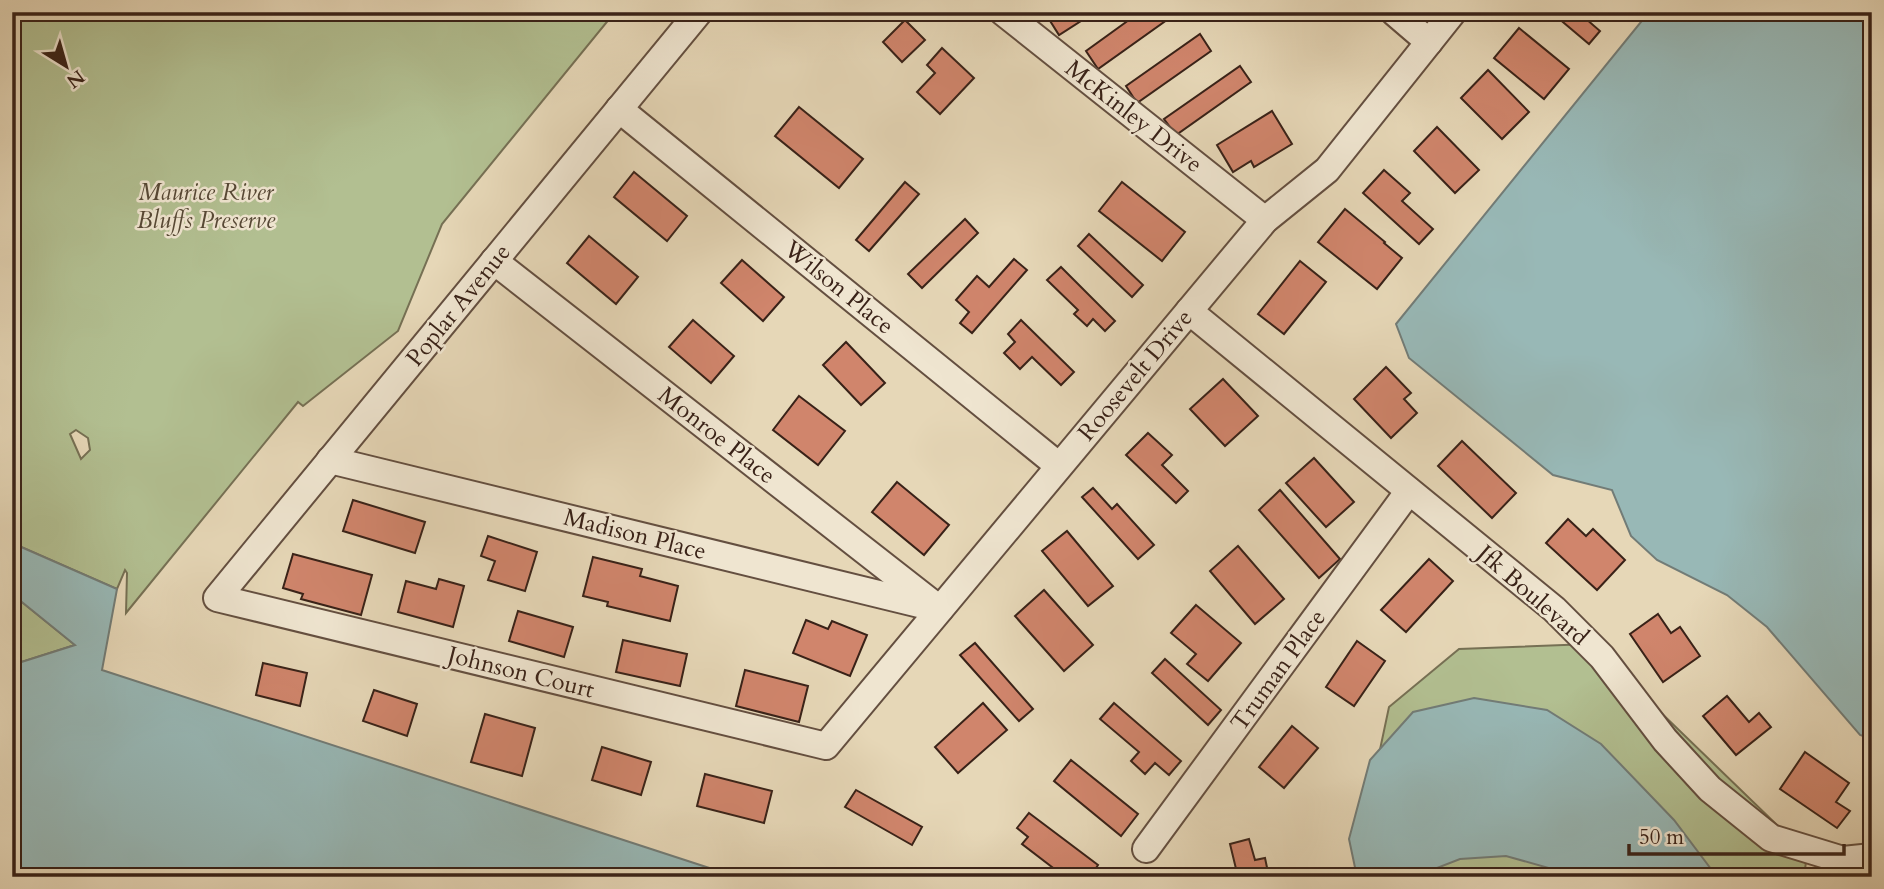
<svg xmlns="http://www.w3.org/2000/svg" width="1884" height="889" font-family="Cardo,serif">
<rect width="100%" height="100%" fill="#e6d7b7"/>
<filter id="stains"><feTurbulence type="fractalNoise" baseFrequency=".00286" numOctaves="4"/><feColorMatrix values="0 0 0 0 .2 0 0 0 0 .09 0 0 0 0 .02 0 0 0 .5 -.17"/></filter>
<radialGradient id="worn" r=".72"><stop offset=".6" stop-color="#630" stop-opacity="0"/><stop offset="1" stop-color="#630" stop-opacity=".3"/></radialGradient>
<!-- green -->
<g fill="#b2bf91" stroke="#767054" stroke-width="2" fill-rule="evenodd">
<path d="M 12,12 L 615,12 L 442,224 L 398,331 L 303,406 L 298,402 L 126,613 L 127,573 L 125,570 L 117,589 L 12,543 ZM 76,430 L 88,438 L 90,450 L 81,459 L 70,434 Z"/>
<path d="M 12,594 L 75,645 L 12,665 Z"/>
<path d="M 1590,644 L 1807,854 L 1804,877 L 1353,877 L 1389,707 L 1459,649 Z"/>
</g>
<!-- water -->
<g fill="#98b8b6" stroke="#727c77" stroke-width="2">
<path d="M 1649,12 L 1872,12 L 1872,739 L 1860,735 L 1767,627 L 1727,595 L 1657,560 L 1631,536 L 1612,490 L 1553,475 L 1409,358 L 1396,324 Z"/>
<path d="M 12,543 L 117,589 L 102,670 L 737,877 L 12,877 L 12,665 L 75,645 L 12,594 Z"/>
<path d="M 1474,698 L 1547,710 L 1601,744 L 1674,820 L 1717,877 L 1559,877 L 1556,870 L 1506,856 L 1460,859 L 1414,877 L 1357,877 L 1349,839 L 1370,760 L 1413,712 Z"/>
</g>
<!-- building -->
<g fill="#d0856c" stroke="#392218" stroke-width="2">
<path d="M 1053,12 L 1095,12 L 1059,35 L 1047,16 Z"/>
<path d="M 1140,12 L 1167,12 L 1171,17 L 1098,69 L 1086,51 Z"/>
<path d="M 1551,12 L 1578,12 L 1600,31 L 1589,44 Z"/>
<path d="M 905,20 L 925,40 L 902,62 L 883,42 Z"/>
<path d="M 1519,28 L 1569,69 L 1544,99 L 1494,58 Z"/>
<path d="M 1200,34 L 1211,51 L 1137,103 L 1126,86 Z"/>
<path d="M 942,48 L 974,78 L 940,114 L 917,92 L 935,73 L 927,65 Z"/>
<path d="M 1240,66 L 1251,82 L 1176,135 L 1164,119 Z"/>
<path d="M 1488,70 L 1529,112 L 1502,139 L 1461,98 Z"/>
<path d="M 799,107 L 863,159 L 839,188 L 775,136 Z"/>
<path d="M 1272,111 L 1292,144 L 1254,167 L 1251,161 L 1233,172 L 1217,145 Z"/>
<path d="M 1437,127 L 1479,170 L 1455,193 L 1414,151 Z"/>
<path d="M 1384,170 L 1410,193 L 1402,201 L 1433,229 L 1419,244 L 1363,193 Z"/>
<path d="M 634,172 L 687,216 L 667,241 L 614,197 Z"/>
<path d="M 905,182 L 919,194 L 869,251 L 856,240 Z"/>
<path d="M 1122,182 L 1185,232 L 1162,261 L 1099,211 Z"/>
<path d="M 1345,209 L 1385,242 L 1384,243 L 1402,258 L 1377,289 L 1318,242 Z"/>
<path d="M 965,219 L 978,233 L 922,288 L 908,274 Z"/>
<path d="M 1089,234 L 1143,285 L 1132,297 L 1078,246 Z"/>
<path d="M 589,236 L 638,277 L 616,304 L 567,263 Z"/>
<path d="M 1014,259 L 1027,270 L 972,333 L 960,323 L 969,312 L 956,300 L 977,276 L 989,287 Z"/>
<path d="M 742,260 L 784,297 L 763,321 L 721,283 Z"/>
<path d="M 1300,261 L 1326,282 L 1284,334 L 1258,314 Z"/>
<path d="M 1061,267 L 1115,321 L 1105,331 L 1093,319 L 1087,326 L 1074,314 L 1078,310 L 1047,280 Z"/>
<path d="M 693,320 L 734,356 L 711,383 L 669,347 Z"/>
<path d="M 1021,320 L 1074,372 L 1061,385 L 1032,357 L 1020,369 L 1004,353 L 1015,342 L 1008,334 Z"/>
<path d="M 846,342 L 885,383 L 861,405 L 823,365 Z"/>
<path d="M 1386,367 L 1411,393 L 1404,399 L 1417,413 L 1391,438 L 1354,399 Z"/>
<path d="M 1223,379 L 1258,416 L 1225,446 L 1190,409 Z"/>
<path d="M 799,396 L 845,431 L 818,465 L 773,430 Z"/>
<path d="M 1148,433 L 1172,455 L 1162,465 L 1188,491 L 1176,503 L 1126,455 Z"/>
<path d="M 1462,441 L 1516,493 L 1492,518 L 1438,466 Z"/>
<path d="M 1314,458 L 1354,502 L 1326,527 L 1286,483 Z"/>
<path d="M 897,482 L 949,525 L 924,555 L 872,512 Z"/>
<path d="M 1093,488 L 1112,509 L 1117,504 L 1154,545 L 1138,559 L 1082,497 Z"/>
<path d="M 1280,490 L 1340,559 L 1319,578 L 1259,510 Z"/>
<path d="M 353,500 L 425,522 L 415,553 L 343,531 Z"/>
<path d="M 1568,519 L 1586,536 L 1593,529 L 1625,560 L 1597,590 L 1546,543 Z"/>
<path d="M 1067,531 L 1113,586 L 1088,606 L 1042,551 Z"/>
<path d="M 488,536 L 537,552 L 525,591 L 488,580 L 495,561 L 481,556 Z"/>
<path d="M 1238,546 L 1284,599 L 1255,624 L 1210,571 Z"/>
<path d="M 293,554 L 372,575 L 361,615 L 301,599 L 303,594 L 283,588 Z"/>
<path d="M 593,557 L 642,569 L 640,576 L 678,586 L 670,621 L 607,606 L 608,602 L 583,596 Z"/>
<path d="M 1429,559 L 1453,581 L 1406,632 L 1381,610 Z"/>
<path d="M 439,579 L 464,586 L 453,627 L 398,612 L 406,581 L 436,589 Z"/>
<path d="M 1044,590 L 1093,645 L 1064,671 L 1015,616 Z"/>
<path d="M 1196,605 L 1241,643 L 1208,681 L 1187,664 L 1196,654 L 1171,633 Z"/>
<path d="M 518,611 L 573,627 L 564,657 L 509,641 Z"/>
<path d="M 1658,614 L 1671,633 L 1680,627 L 1700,656 L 1663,682 L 1630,634 Z"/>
<path d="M 806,620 L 828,629 L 832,621 L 867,635 L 850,676 L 793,653 Z"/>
<path d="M 623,640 L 687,654 L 680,686 L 616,672 Z"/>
<path d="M 1357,641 L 1385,661 L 1354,706 L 1326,687 Z"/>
<path d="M 975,643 L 1033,709 L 1019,721 L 960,655 Z"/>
<path d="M 1165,659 L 1221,710 L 1208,725 L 1152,673 Z"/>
<path d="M 263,663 L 307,673 L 300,706 L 256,695 Z"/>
<path d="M 745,670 L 808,686 L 799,722 L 736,706 Z"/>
<path d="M 374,690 L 417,704 L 407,736 L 363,721 Z"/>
<path d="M 1727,696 L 1749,722 L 1759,713 L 1771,727 L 1736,755 L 1703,716 Z"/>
<path d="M 983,703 L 1007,730 L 958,773 L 935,747 Z"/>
<path d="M 1114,703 L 1181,761 L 1169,775 L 1155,763 L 1145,774 L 1131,761 L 1139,752 L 1100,719 Z"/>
<path d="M 485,714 L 535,728 L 522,776 L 471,762 Z"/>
<path d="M 1292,726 L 1318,748 L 1284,788 L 1259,767 Z"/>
<path d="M 602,747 L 651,762 L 641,795 L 592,780 Z"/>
<path d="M 1805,752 L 1849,783 L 1836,802 L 1850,811 L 1837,828 L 1780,789 Z"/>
<path d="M 1071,760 L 1138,814 L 1121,836 L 1054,781 Z"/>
<path d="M 705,774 L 772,791 L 764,823 L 697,806 Z"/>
<path d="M 856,790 L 922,827 L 912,845 L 845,807 Z"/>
<path d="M 1029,813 L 1098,865 L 1090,877 L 1065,877 L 1022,844 L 1028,837 L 1017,828 Z"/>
<path d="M 1249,839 L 1255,860 L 1265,858 L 1269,877 L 1238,877 L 1230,844 Z"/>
</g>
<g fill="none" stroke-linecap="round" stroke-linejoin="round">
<!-- minor casing -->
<g stroke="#644f40" stroke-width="30">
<g id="minor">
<path d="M 699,12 L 217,598 L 826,746 L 1265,220 L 1327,170 L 1453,12"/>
<path d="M 1003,12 L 1265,220"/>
<path d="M 1394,12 L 1429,42"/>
<path d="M 619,109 L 1059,466"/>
<path d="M 494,261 L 933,604"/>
<path d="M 1189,311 L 1554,609 L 1602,657 L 1665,740 L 1710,789 L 1771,838 L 1843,860 L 1872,857"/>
<path d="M 330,460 L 940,609"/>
<path d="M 1146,849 L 1409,491"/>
</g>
</g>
<!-- minor -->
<use href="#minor" stroke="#efe5d0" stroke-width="26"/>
</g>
<g text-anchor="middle" stroke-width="5" stroke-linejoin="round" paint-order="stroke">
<!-- street labels -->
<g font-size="24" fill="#392218" stroke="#efe5d0">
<text transform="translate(1134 116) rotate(38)" y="8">McKinley Drive</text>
<text transform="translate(839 287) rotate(39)" y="8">Wilson Place</text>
<text transform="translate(458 305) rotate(-51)" y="8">Poplar Avenue</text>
<text transform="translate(1135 375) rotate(-50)" y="8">Roosevelt Drive</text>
<text transform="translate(717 435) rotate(38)" y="8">Monroe Place</text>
<text transform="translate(635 534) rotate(14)" y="8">Madison Place</text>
<text transform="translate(1533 595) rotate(41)" y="8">Jfk Boulevard</text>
<text transform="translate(1278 670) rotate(-54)" y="8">Truman Place</text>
<text transform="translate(521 672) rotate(14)" y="8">Johnson Court</text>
</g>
<!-- park labels -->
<g font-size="24" font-style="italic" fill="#574936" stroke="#efe5d0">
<text x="206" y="200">Maurice River<tspan x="206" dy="28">Bluffs Preserve</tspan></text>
</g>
</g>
<!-- margin -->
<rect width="1884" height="889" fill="none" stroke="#e6d7b7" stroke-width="42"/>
<rect x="14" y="14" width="1856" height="861" fill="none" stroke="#392218" stroke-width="3.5"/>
<rect x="21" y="21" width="1842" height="847" fill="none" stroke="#392218" stroke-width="2"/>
<!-- north arrow -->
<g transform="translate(66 66) rotate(143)" stroke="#efe5d0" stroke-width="5" paint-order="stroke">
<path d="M0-5L12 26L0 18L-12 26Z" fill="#392218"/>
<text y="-10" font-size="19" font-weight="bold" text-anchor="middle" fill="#392218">N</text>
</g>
<!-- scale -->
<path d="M1629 844v10h215v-10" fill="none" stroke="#392218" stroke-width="3.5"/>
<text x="1639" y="844" font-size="21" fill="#392218" stroke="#efe5d0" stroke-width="5" paint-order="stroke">50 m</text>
<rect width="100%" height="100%" filter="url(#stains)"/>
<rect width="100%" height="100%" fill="url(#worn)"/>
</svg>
